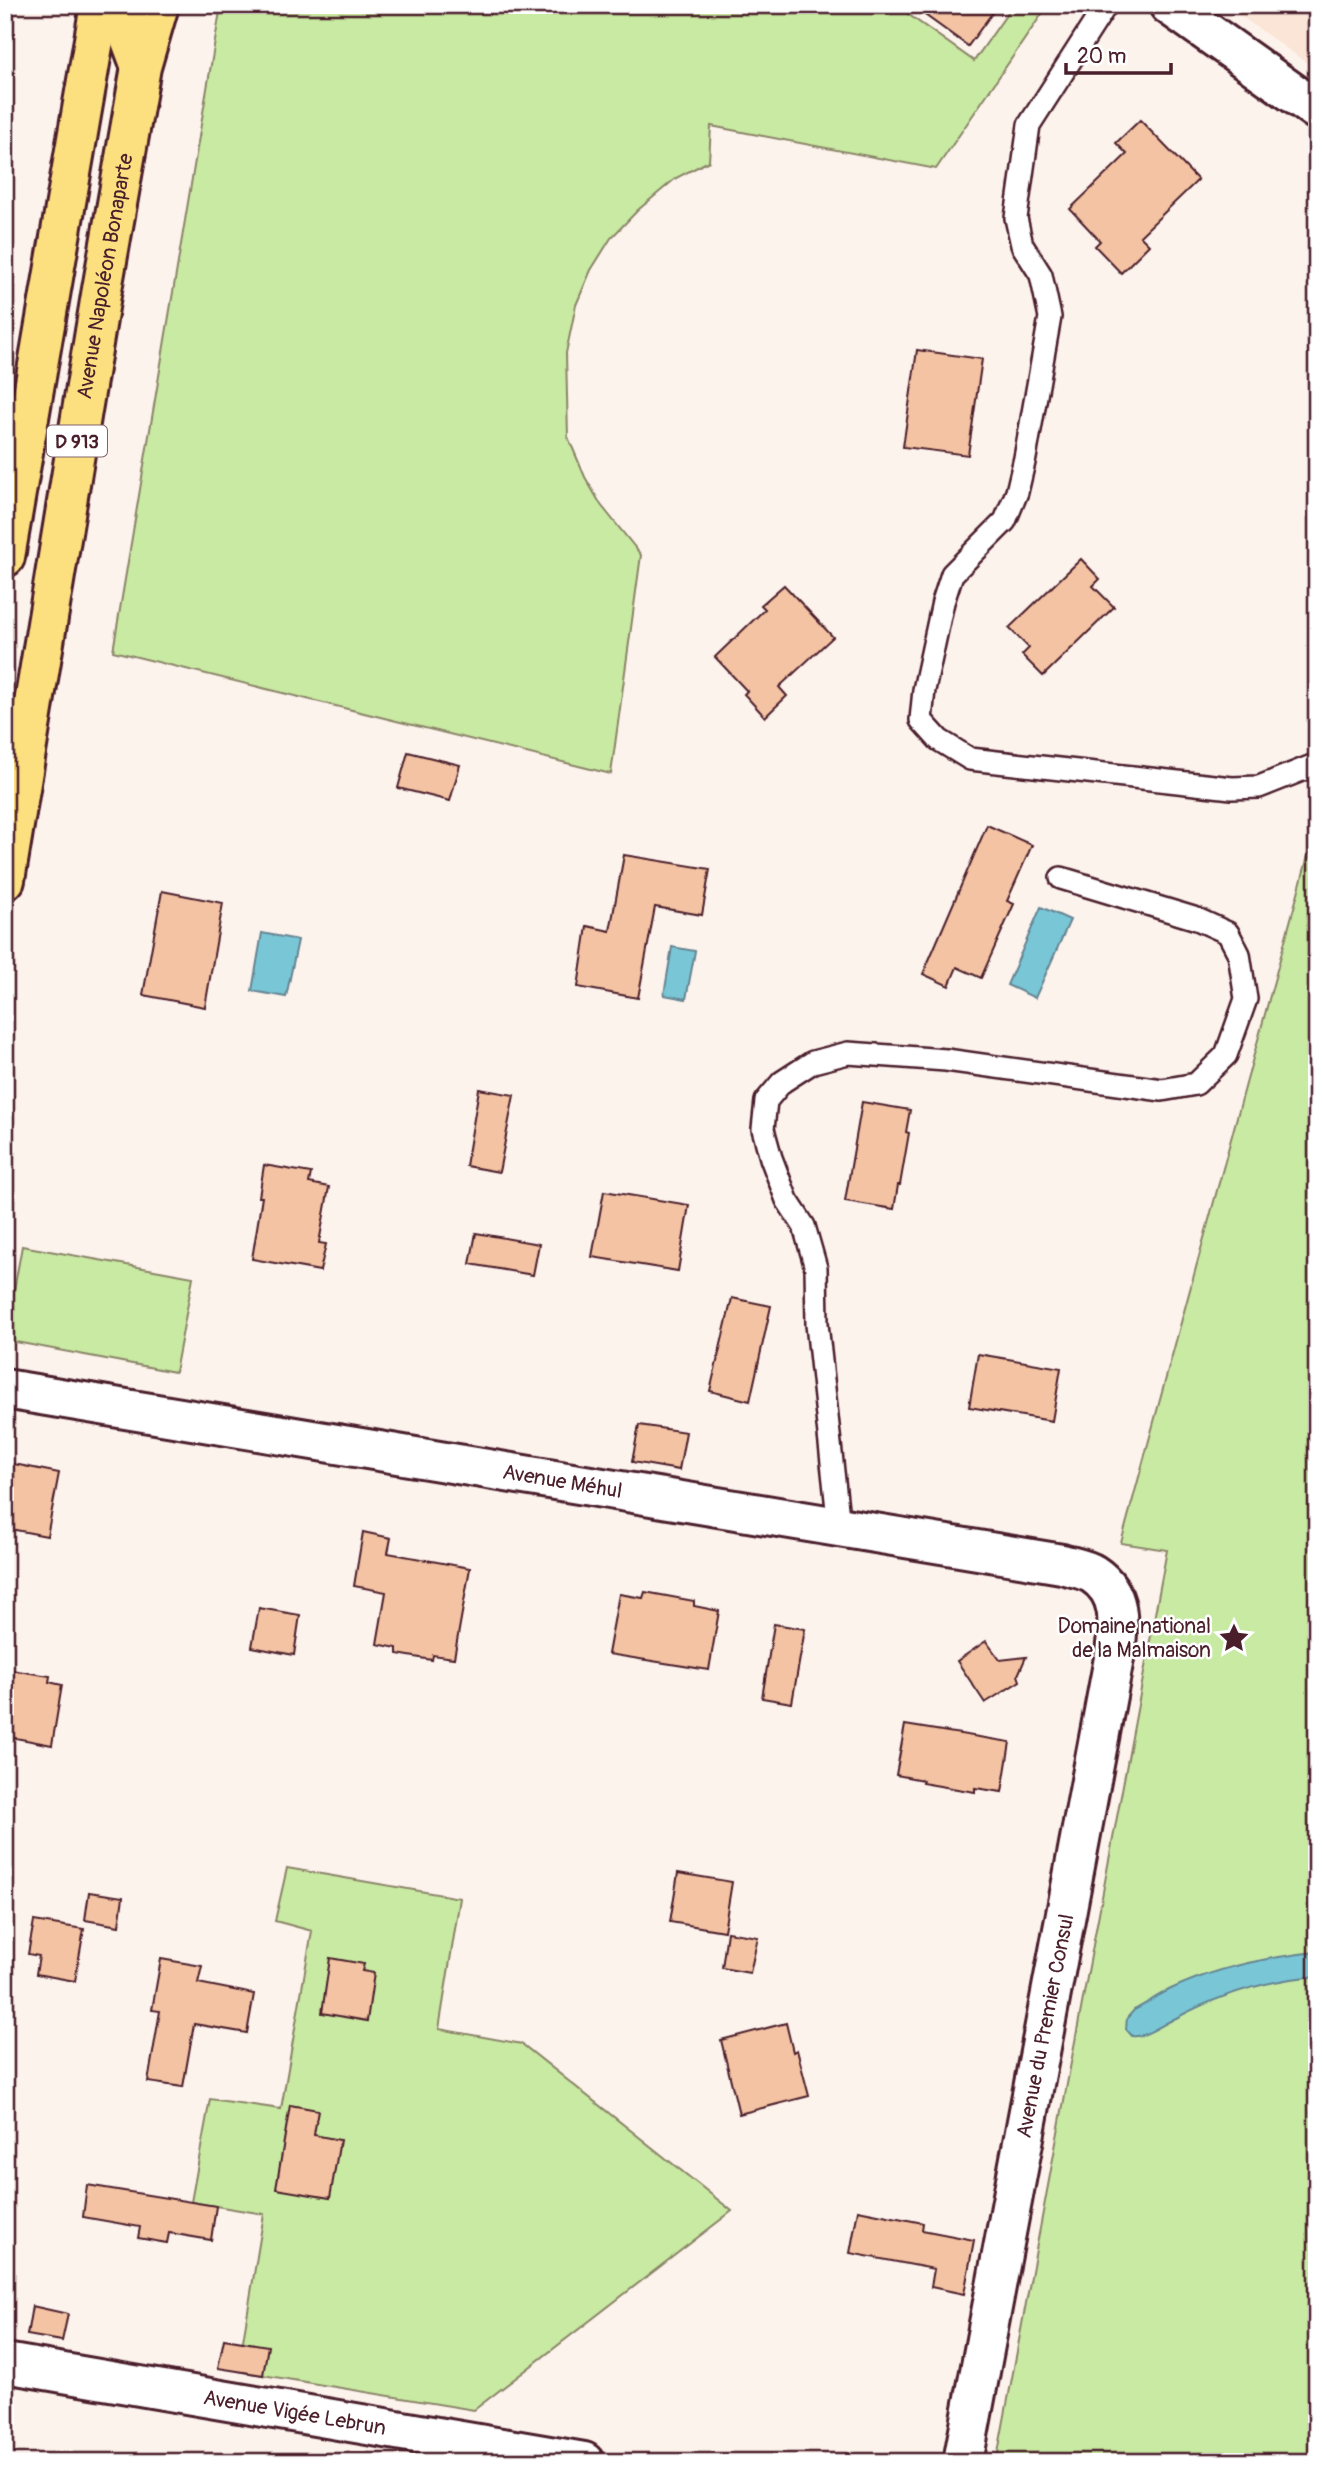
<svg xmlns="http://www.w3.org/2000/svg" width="1322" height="2467" font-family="Pangolin,sans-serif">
<rect width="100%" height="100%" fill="#fdf3ed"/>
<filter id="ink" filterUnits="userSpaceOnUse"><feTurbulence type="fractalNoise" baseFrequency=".0143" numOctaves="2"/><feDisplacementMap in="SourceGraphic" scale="14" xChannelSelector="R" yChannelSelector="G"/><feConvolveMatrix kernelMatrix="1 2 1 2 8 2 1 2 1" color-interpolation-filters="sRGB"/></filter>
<g filter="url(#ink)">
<!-- built -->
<path fill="#fae5d7" d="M 1225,5 L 1317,5 L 1317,70 Z"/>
<!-- green -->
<g fill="#c9eaa3" stroke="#8a8467" stroke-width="2">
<path d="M 221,5 L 895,5 L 974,61 L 1013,5 L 1048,5 L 936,169 L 711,126 L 709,161 L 676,178 L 638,210 L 611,238 L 591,270 L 576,305 L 566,353 L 568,437 L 585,477 L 601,505 L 641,555 L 611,774 L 113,651 Z"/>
<path d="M 1317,823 L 1317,2462 L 1003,2462 L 997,2458 L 1167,1550 L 1121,1543 Z"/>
<path d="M 22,1246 L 193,1277 L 175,1372 L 5,1340 Z"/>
<path d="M 287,1868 L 460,1898 L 439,2029 L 522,2044 L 732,2211 L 474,2410 L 238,2371 L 264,2214 L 191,2202 L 210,2099 L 281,2109 L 312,1931 L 275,1921 Z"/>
</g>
<!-- water -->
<g fill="#79c7d6" stroke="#668492" stroke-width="2">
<path d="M 1041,907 L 1070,920 L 1035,998 L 1007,985 Z"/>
<path d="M 262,933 L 298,940 L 286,997 L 252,991 Z"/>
<path d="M 672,947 L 695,951 L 686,999 L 664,995 Z"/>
<path d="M 1317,1952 L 1317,1976 C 1268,1980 1219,1995 1176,2018 C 1163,2024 1145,2038 1132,2036 L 1126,2029 L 1127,2018 L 1134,2010 C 1146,2004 1158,1995 1171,1989 C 1218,1967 1266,1957 1317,1952 Z"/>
</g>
<!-- building -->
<g fill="#f3c3a3" stroke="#4a1f2b" stroke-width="2">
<path d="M 911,5 L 998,5 L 968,46 Z"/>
<path d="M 1140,120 L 1198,180 L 1140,236 L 1149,245 L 1121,273 L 1095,246 L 1100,241 L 1070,209 L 1127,154 L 1116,143 Z"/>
<path d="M 917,350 L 982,359 L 968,455 L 903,447 Z"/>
<path d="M 1081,559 L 1100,579 L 1093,586 L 1114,607 L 1043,676 L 1022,655 L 1029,648 L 1009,628 Z"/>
<path d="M 784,585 L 833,637 L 779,687 L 787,696 L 765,717 L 744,694 L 747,691 L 715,657 L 765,609 L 761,605 Z"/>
<path d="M 408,752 L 460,765 L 450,801 L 398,788 Z"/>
<path d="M 987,825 L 1032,845 L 1007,901 L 1014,904 L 981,978 L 957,967 L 949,986 L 923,974 Z"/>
<path d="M 624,855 L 710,869 L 702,915 L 655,907 L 638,998 L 578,987 L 587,926 L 610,931 Z"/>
<path d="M 162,891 L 223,903 L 205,1007 L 143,995 Z"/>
<path d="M 479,1089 L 514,1095 L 499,1172 L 466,1166 Z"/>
<path d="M 862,1102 L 910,1110 L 906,1132 L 909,1133 L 900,1185 L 898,1185 L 894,1209 L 845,1201 Z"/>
<path d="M 264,1165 L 311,1173 L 309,1183 L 329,1187 L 319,1243 L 326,1244 L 320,1271 L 252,1259 L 262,1197 L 259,1197 Z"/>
<path d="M 604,1191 L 689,1205 L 678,1271 L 592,1257 Z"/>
<path d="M 476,1233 L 539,1244 L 533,1275 L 470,1264 Z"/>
<path d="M 732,1298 L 771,1306 L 750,1401 L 710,1391 Z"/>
<path d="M 978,1354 L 1061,1368 L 1052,1421 L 969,1407 Z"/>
<path d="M 639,1425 L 686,1432 L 679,1470 L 632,1462 Z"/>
<path d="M 9,1463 L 59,1473 L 47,1536 L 5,1528 L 5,1485 Z"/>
<path d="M 363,1532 L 391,1538 L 388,1553 L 470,1568 L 454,1658 L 433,1655 L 432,1660 L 397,1654 L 397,1648 L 377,1644 L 386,1592 L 354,1586 Z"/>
<path d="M 645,1592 L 694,1601 L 694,1606 L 719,1611 L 709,1670 L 608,1654 L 619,1594 L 643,1598 Z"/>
<path d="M 259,1608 L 300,1615 L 294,1655 L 252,1647 Z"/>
<path d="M 774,1624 L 805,1629 L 792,1703 L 762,1698 Z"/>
<path d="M 986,1641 L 1000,1660 L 1026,1657 L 1018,1675 L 1020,1681 L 985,1703 L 957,1661 Z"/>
<path d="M 5,1669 L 50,1676 L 49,1682 L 62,1685 L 52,1745 L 5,1736 Z"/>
<path d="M 905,1725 L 1010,1742 L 1002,1792 L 975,1788 L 975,1792 L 922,1783 L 923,1780 L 896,1775 Z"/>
<path d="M 678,1873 L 732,1882 L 724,1931 L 670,1922 Z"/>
<path d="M 89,1892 L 123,1897 L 119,1926 L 85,1920 Z"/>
<path d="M 34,1921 L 84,1929 L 75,1981 L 36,1974 L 39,1956 L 28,1954 Z"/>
<path d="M 727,1932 L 758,1937 L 750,1973 L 722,1968 Z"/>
<path d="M 330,1958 L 364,1964 L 362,1971 L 374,1973 L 367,2021 L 322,2013 Z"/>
<path d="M 161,1959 L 202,1966 L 198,1983 L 254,1994 L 247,2033 L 194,2024 L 183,2087 L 148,2082 L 160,2011 L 152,2010 Z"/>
<path d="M 786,2023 L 793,2052 L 797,2050 L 809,2096 L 739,2114 L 721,2040 Z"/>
<path d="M 290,2105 L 318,2110 L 314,2135 L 340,2140 L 330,2198 L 276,2189 Z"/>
<path d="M 87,2185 L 216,2206 L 211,2240 L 169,2233 L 167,2243 L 138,2238 L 140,2227 L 83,2217 Z"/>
<path d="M 858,2210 L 923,2223 L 922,2230 L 974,2240 L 964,2294 L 931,2287 L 934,2269 L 850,2253 Z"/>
<path d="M 32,2306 L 68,2314 L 62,2341 L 27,2335 Z"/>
<path d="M 224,2339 L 268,2346 L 263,2375 L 218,2368 Z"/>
</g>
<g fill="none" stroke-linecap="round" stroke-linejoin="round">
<!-- service casing -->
<g stroke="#4a1f2b" stroke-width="26">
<g id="service">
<path d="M 1106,5 L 1029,125 L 1016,218 L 1022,245 L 1041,275 L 1050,317 L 1025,458 L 1017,492 L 1005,521 L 952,574 L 943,602 L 924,690 L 921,720 L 939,740 L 970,759 L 1232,788 L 1259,787 L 1317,764"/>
<path d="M 839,1527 L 817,1324 L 816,1268 L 804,1226 L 787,1200 L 771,1158 L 763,1129 L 766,1101 L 782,1082 L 813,1062 L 848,1053 L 946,1060 L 1162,1090 L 1196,1084 L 1226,1055 L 1246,999 L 1239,954 L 1228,933 L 1197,919 L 1061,878"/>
</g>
</g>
<!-- minor casing -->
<g stroke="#4a1f2b" stroke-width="44">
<g id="minor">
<path id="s1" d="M 5,1389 L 1062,1564 C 1072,1567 1085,1569 1093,1574 C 1122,1593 1119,1623 1115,1653 L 963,2462"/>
<path id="s2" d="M 5,2363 L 584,2462"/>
</g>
</g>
<!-- tertiary casing -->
<g stroke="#4a1f2b" stroke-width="44">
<path id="tertiary" d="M 1169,5 L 1317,110"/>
</g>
<!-- primary casing -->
<g stroke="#4a1f2b" stroke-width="44">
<g id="primary">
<path d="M 130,5 L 126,27 L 139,62"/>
<path d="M 5,557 L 100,5"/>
<path id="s3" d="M 5,880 L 101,295 L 141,67 L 159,5"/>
</g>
</g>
<!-- service -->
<use href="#service" stroke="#fff" stroke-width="21"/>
<!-- minor -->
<use href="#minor" stroke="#fff" stroke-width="38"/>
<!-- tertiary -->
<use href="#tertiary" stroke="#fff" stroke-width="38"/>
<!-- primary -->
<use href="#primary" stroke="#fce080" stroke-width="38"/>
</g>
</g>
<!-- icons -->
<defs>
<g id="sight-bare" transform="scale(2.415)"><path d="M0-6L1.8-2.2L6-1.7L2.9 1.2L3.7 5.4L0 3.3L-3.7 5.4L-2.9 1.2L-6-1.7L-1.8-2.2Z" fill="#4a1f2b" stroke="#fff" stroke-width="2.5" paint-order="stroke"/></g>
</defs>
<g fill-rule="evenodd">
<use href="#sight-bare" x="1234" y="1638"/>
</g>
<g text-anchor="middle" stroke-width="5" stroke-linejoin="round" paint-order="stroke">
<!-- shield labels -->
<rect fill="#fff" stroke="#80626b" stroke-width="2" x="47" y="425.5" width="60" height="31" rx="5"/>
<g font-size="19" font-weight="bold" fill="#4a1f2b">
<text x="77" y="448">D 913</text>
</g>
<!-- street labels -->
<g font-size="21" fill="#4a1f2b" stroke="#fff">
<text dy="7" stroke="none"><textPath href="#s3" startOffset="612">Avenue Napoléon Bonaparte</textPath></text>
<text dy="7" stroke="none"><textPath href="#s1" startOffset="565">Avenue Méhul</textPath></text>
<text transform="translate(1045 2026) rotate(-79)" y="7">Avenue du Premier Consul</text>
<text dy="7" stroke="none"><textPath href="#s2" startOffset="294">Avenue Vigée Lebrun</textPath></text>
</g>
<!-- poi labels -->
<g font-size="21" fill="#4a1f2b" stroke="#fff" text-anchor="end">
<text x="1211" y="1633">Domaine national<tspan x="1211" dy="24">de la Malmaison</tspan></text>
</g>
</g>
<!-- margin -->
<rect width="1322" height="2467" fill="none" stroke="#fff" stroke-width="28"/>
<rect x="14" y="14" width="1294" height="2439" fill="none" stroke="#4a1f2b" stroke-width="2.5" filter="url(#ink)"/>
<!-- scale -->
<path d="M1066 63v10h105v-10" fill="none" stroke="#4a1f2b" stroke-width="3.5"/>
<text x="1077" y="63" font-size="21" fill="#4a1f2b" stroke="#ffffff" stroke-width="5" paint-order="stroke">20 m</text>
</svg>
